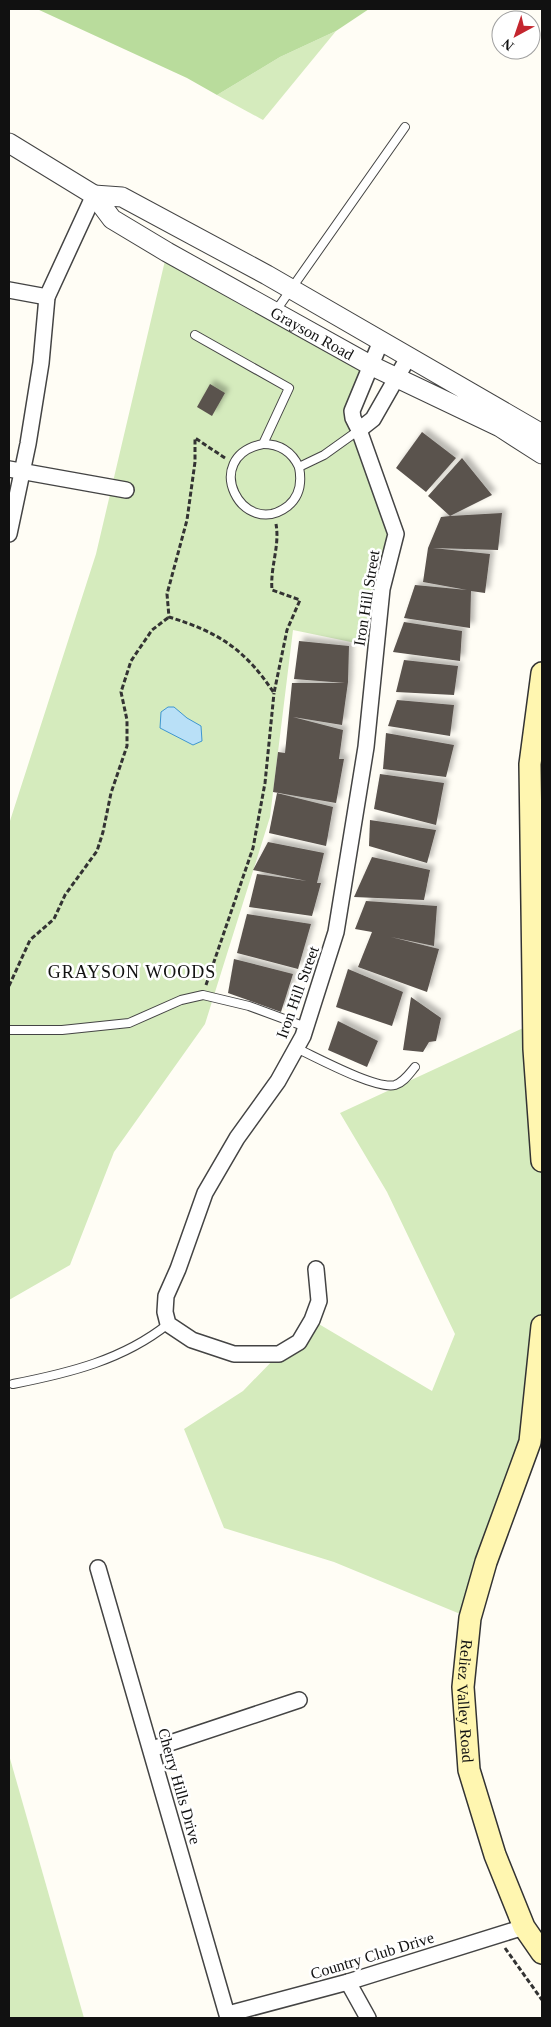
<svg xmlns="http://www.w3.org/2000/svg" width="551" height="2027" font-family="'Times New Roman',serif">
<defs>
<filter id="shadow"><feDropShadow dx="4.5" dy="-4.5" stdDeviation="2.5" flood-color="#0004"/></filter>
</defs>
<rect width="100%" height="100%" fill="#fffdf5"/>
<!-- green -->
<g fill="#d5ebbd">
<path d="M 336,31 L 263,120 L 217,95 L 280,57 Z"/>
<path d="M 167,252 L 369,364 L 350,413 L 396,534 L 375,647 L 293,630 L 270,817 L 205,1024 L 114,1152 L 70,1265 L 9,1300 L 9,824 L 96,554 Z"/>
<path d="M 534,1023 L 542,1161 L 542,1326 L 530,1442 L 470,1618 L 334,1562 L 224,1528 L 184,1429 L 243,1391 L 312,1320 L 432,1391 L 455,1334 L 387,1192 L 340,1113 Z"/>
<path d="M 9,1755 L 84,2018 L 9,2018 Z"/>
</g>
<!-- forest -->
<path fill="#b9dc9c" d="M 37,9 L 369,9 L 336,31 L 280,57 L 217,95 L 187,78 Z"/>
<!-- water -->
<path fill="#b9e0f7" stroke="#3f96cf" d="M 168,707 L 174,707 L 187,718 L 201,726 L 202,741 L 193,745 L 160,728 L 161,712 Z"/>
<!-- building -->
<g fill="#5a524d" filter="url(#shadow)">
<path d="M 210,384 L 225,393 L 212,416 L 197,407 Z"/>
<path d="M 422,432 L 456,458 L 426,492 L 396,468 Z"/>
<path d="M 462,458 L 492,495 L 450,516 L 502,513 L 498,550 L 433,548 L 490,554 L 485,593 L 471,591 L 470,628 L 404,618 L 415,585 L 467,590 L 423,582 L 428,548 L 441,517 L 450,516 L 428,496 Z"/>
<path d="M 404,622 L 462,631 L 460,661 L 393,652 Z"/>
<path d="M 299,641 L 349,646 L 348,682 L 342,725 L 293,717 L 343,730 L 339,759 L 344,759 L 336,803 L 273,792 L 278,752 L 285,753 L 292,683 L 345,683 L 294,679 Z"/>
<path d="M 404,660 L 458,666 L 454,695 L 396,692 Z"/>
<path d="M 397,700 L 454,705 L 450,736 L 388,726 Z"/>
<path d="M 386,733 L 454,745 L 446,777 L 383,769 Z"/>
<path d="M 380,774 L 444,783 L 436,825 L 374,809 Z"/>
<path d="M 277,793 L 333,807 L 326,846 L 269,833 Z"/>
<path d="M 370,820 L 436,830 L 427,863 L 369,846 Z"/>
<path d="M 268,842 L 324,853 L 317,883 L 321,883 L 312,916 L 249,907 L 257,874 L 307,881 L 253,870 Z"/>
<path d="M 372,857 L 430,870 L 424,900 L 354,897 Z"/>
<path d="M 366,901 L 437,906 L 434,946 L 391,937 L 439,949 L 427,992 L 358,967 L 372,932 L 355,929 Z"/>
<path d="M 247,914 L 311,924 L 298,969 L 237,953 Z"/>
<path d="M 234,959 L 293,974 L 281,1012 L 228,993 Z"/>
<path d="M 348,969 L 403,992 L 392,1026 L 336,1007 Z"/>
<path d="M 411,997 L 441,1018 L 436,1041 L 429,1042 L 423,1052 L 403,1050 Z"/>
<path d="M 338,1021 L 378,1041 L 367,1067 L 328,1050 Z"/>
</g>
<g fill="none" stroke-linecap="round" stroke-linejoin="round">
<!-- service casing -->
<g stroke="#444" stroke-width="10">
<g id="service">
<path d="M 275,312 L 405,127"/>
<path d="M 195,335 L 289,388 L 263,444 C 199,457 243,541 288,506 C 300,496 302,482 299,467 L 324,455 L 359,430"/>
<path d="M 263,444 C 281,444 292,452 299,467"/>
<path d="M 9,1030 L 62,1030 L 129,1023 L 181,1000 L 203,995 L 249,1006 L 306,1027"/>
<path d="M 296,1048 C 316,1057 376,1090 395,1085 C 404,1082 409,1074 415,1067"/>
<path d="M 13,1384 C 69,1373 123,1360 168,1324"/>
</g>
</g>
<!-- minor casing -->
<g stroke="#444" stroke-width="18">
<g id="minor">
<path d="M 9,290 L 47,297"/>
<path d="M 381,341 L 352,411 L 353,418 L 359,430 L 373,419 L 409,356"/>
<path d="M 9,469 L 126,490"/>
<path d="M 9,534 L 28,444 L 41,363 L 47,297 L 94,195"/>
<path d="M 316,1269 L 319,1301 L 312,1320 L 299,1342 L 279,1354 L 234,1354 L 192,1340 L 168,1324 L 165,1312 L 166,1296 L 178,1269 L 205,1193 L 237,1138 L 278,1081 L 303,1036 L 336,932 L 366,747 L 382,589 L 396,534 L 359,430"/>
<path d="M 98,1568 L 228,2018"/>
<path d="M 152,1749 L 299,1700"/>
<path d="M 348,1982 L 368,2018"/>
<path d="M 228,2014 L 348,1982 L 524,1927"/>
</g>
</g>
<!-- tertiary casing -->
<g stroke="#444" stroke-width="21">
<g id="tertiary">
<path d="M 9,143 L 94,195"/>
<path id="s1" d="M 542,434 L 267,275 L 122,197 L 94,195 L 112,219 L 167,252 L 370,365 L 500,427 L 542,454"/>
</g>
</g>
<!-- secondary casing -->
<g stroke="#333" stroke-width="24">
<g id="secondary">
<path d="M 542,673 L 530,764 L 534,1049 L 542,1161"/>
<path id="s2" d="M 542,1326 L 530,1442 L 486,1562 L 470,1618 L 463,1687 L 469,1770 L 495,1855 L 524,1927 L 542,1953"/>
</g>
</g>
<!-- path -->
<g stroke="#333" stroke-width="3" stroke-dasharray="5 2.5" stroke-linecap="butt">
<path d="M 225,458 L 195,438 L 195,462 L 187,520 L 167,594 L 169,617 C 218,632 245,649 274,693 L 287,630 L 300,600 L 272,590 C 270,567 280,546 276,524"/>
<path d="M 206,985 L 253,848 L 265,783 L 274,693"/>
<path d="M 9,986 L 30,940 L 54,919 L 65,895 L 97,851 L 103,832 L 111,793 L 127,746 L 127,720 L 121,692 L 131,661 L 152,630 L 169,617"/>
<path d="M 505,1948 L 542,2000"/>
</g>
<!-- service -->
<use href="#service" stroke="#fff" stroke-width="8"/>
<!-- minor -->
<use href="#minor" stroke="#fff" stroke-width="15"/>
<!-- tertiary -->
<use href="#tertiary" stroke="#fff" stroke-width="19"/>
<!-- secondary -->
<use href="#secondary" stroke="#fff6b0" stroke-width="21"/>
</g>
<g text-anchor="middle" stroke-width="5" stroke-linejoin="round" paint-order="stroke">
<!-- street labels -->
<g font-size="16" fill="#111" stroke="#fff">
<text dy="6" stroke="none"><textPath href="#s1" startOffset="771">Grayson Road</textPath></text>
<text transform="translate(366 598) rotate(-81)" y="6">Iron Hill Street</text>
<text transform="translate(297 992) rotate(-70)" y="6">Iron Hill Street</text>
<text dy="6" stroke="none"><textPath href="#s2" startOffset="386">Reliez Valley Road</textPath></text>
<text transform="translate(180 1786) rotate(74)" y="6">Cherry Hills Drive</text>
<text transform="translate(372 1955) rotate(-17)" y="6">Country Club Drive</text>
</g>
<!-- neighbourhood labels -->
<g font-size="18" letter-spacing="1" fill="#111" stroke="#fff">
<text x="132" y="978">GRAYSON WOODS</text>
</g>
</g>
<!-- border -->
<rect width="551" height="2027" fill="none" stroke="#111111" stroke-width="20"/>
<!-- north arrow -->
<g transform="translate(516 35) rotate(220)"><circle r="24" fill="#ffffff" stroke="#a0a0a0"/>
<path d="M0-4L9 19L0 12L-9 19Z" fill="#c4262e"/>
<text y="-8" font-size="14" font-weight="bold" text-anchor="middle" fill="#111111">N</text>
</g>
</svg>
